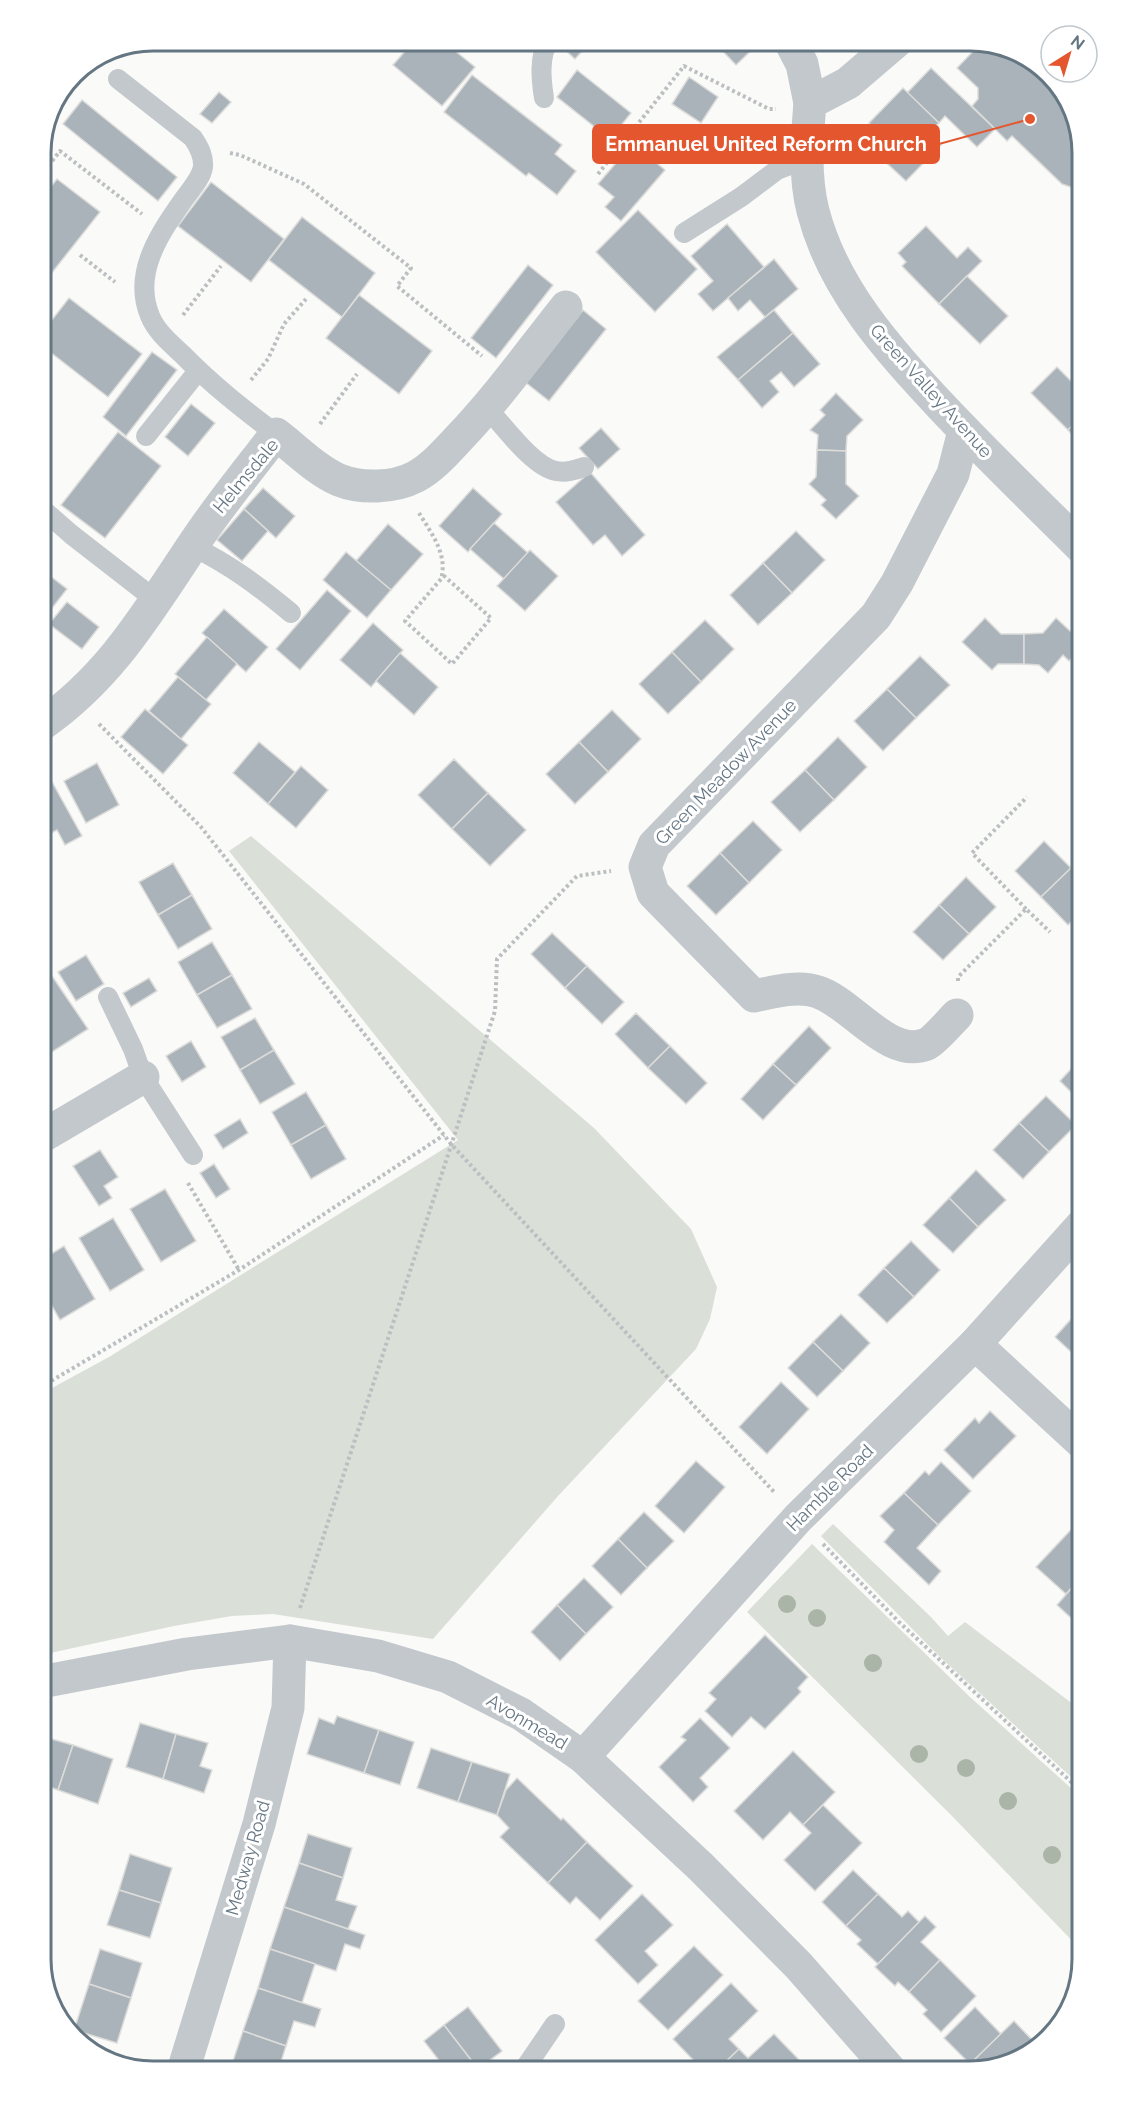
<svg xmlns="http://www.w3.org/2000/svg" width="1123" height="2112" font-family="Raleway,sans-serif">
<rect width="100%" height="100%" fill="#fafaf8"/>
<!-- green -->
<g fill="#dadfd7">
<path d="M 251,836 L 594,1128 L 691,1229 L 717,1287 L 710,1319 L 696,1349 L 558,1496 L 433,1639 L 273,1614 L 232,1616 L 174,1626 L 41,1655 L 41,1394 L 109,1357 L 458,1140 L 229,851 Z"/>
<path d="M 833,1524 L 931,1617 L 948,1636 L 965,1622 L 1082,1711 L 1082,1787 L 939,1656 L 821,1536 Z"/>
<path d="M 812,1544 L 970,1697 L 1082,1798 L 1082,1951 L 952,1816 L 747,1612 Z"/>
</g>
<!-- building -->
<g fill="#aab3b9" stroke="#dcdcda" stroke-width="1.5">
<path d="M 414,41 L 435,41 L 446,50 L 449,46 L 475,67 L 442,106 L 393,65 Z"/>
<path d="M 566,41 L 591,41 L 575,59 L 561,46 Z"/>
<path d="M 713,41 L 761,41 L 736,65 Z"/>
<path d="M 982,42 L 1033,60 L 1074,110 L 1078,128 L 1071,135 L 1081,145 L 1082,191 L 1062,184 L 1012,136 L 1007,141 L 972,106 L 978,99 L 978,88 L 957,68 Z"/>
<path d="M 931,68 L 995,129 L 977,147 L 945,116 L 939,123 L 907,93 Z"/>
<path d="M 577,70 L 631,113 L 610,139 L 557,97 Z"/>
<path d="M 472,75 L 562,145 L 555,154 L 576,171 L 557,195 L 529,173 L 526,176 L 444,112 Z"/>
<path d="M 689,77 L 718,97 L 701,123 L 672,104 Z"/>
<path d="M 903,88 L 939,123 L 928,133 L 941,145 L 906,181 L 864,142 L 876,129 L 869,123 Z"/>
<path d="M 219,92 L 231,102 L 212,123 L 200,114 Z"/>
<path d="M 82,100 L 177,177 L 158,201 L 63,124 Z"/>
<path d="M 633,143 L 665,170 L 621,221 L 605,207 L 614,197 L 598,184 Z"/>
<path d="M 57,179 L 100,212 L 43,284 L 41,282 L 41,199 Z"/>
<path d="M 211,182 L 284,239 L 251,282 L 178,226 Z"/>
<path d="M 638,210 L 697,269 L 655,312 L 596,252 Z"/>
<path d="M 302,217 L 375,273 L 342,317 L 269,260 Z"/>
<path d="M 727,224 L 764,267 L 713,311 L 698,294 L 713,281 L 691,256 Z"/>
<path d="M 926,226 L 957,258 L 968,247 L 982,261 L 939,304 L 902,266 L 906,262 L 898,253 Z"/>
<path d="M 774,259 L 798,289 L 765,317 L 750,300 L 738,311 L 728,298 Z"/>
<path d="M 528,265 L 553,285 L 496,358 L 471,338 Z"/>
<path d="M 967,276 L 1008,316 L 980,344 L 939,304 Z"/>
<path d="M 359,295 L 432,351 L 399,394 L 326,338 Z"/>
<path d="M 69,298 L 142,354 L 108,397 L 41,345 L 41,334 Z"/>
<path d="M 583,310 L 606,329 L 549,401 L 525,382 Z"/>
<path d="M 774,310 L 793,333 L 738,380 L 717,357 Z"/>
<path d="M 793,333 L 820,364 L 794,387 L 781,372 L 770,381 L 779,392 L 762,408 L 738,380 Z"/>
<path d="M 152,352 L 177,370 L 126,436 L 103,417 Z"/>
<path d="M 1057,367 L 1082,392 L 1082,416 L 1068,430 L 1031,393 Z"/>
<path d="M 836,393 L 863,420 L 847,436 L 846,451 L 817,450 L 818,435 L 810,430 L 825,415 L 820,410 Z"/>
<path d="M 191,404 L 215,423 L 188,456 L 165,437 Z"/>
<path d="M 1082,416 L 1082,445 L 1068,430 Z"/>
<path d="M 601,428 L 620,449 L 598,469 L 579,448 Z"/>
<path d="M 118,432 L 161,466 L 105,538 L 61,505 Z"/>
<path d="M 817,450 L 846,451 L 846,484 L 859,496 L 836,519 L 821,505 L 826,500 L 809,484 L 816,477 Z"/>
<path d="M 590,472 L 645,535 L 622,556 L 605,535 L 593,545 L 556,502 Z"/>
<path d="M 263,488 L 295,516 L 276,538 L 244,509 Z"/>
<path d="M 473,488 L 502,514 L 468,552 L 439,526 Z"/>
<path d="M 244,509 L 268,531 L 242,561 L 217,540 Z"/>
<path d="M 494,523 L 528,553 L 504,579 L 470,549 Z"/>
<path d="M 388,524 L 423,554 L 391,590 L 356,561 Z"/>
<path d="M 796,531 L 825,560 L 792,593 L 763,563 Z"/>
<path d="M 530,550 L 558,576 L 525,611 L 497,586 Z"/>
<path d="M 346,552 L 391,590 L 367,618 L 323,580 Z"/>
<path d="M 763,563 L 792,593 L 758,625 L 730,595 Z"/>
<path d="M 41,569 L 67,589 L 41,622 Z"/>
<path d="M 327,590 L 351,611 L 300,670 L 276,649 Z"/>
<path d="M 67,602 L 99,627 L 82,649 L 49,624 Z"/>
<path d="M 224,609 L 268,647 L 246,672 L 202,633 Z"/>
<path d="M 985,618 L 1001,634 L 1024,634 L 1024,664 L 998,664 L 992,670 L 962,642 Z"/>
<path d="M 1056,618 L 1082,642 L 1082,646 L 1069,661 L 1063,655 L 1048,673 L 1039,665 L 1024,664 L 1024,634 L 1043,633 Z"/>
<path d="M 705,620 L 734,649 L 701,682 L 672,652 Z"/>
<path d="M 373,623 L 403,650 L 371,687 L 340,660 Z"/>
<path d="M 207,637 L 237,664 L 206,700 L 175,674 Z"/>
<path d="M 672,652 L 701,682 L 668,714 L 639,684 Z"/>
<path d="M 400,653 L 438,687 L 414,715 L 376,681 Z"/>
<path d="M 920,656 L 950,685 L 916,718 L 887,689 Z"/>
<path d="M 178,677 L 211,704 L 181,739 L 149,711 Z"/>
<path d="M 887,689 L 916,718 L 883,751 L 854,721 Z"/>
<path d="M 145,709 L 188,745 L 163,774 L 121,737 Z"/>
<path d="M 612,710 L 641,739 L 608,772 L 579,742 Z"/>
<path d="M 838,737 L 867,767 L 834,800 L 805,770 Z"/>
<path d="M 259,742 L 295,772 L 268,804 L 233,773 Z"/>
<path d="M 579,742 L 608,772 L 575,804 L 546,774 Z"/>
<path d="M 454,759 L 488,793 L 452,829 L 418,795 Z"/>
<path d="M 97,763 L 119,805 L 86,823 L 64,781 Z"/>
<path d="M 301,766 L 328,790 L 296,828 L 268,804 Z"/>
<path d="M 805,770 L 834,800 L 800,832 L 771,802 Z"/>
<path d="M 51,780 L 82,836 L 65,845 L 57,830 L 41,838 L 41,783 L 42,785 Z"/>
<path d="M 488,793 L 526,830 L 490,866 L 452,829 Z"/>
<path d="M 753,821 L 782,850 L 749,883 L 720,853 Z"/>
<path d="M 1044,841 L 1071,868 L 1041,897 L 1015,871 Z"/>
<path d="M 720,853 L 749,883 L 716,915 L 687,886 Z"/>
<path d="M 173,863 L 192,895 L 158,915 L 139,882 Z"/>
<path d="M 1071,868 L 1082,880 L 1082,911 L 1068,925 L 1041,897 Z"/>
<path d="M 966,877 L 996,907 L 969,934 L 939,905 Z"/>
<path d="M 192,895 L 212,929 L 178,949 L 158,915 Z"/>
<path d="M 939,905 L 969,934 L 943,960 L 913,932 Z"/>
<path d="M 552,933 L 587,966 L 565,988 L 531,954 Z"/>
<path d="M 212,942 L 232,975 L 197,995 L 178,962 Z"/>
<path d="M 86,955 L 104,984 L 76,1001 L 58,972 Z"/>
<path d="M 587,966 L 624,1002 L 602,1024 L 565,988 Z"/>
<path d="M 232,975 L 252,1009 L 217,1028 L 197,995 Z"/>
<path d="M 52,976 L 88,1029 L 41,1059 L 41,983 Z"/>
<path d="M 149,978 L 157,991 L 131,1007 L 123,993 Z"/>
<path d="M 636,1013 L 670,1046 L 648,1068 L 615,1034 Z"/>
<path d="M 255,1018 L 274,1050 L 240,1070 L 221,1037 Z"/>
<path d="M 809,1026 L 831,1048 L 796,1085 L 773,1064 Z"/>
<path d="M 191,1041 L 206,1067 L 182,1082 L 166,1056 Z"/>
<path d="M 670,1046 L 707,1083 L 686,1104 L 648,1068 Z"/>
<path d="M 274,1050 L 295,1084 L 260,1104 L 240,1070 Z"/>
<path d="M 1082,1057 L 1082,1103 L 1060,1081 Z"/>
<path d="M 773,1064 L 796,1085 L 763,1120 L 741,1099 Z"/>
<path d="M 306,1092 L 326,1125 L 291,1145 L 272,1112 Z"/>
<path d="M 1046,1096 L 1076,1125 L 1049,1152 L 1019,1123 Z"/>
<path d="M 240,1119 L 248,1133 L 223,1149 L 214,1135 Z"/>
<path d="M 1019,1123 L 1049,1152 L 1023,1179 L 993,1150 Z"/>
<path d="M 326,1125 L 346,1159 L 311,1179 L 291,1145 Z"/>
<path d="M 100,1150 L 118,1177 L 104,1186 L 112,1198 L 99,1206 L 73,1166 Z"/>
<path d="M 214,1164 L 230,1189 L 216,1198 L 200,1173 Z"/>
<path d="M 976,1170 L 1006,1200 L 978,1227 L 949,1198 Z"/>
<path d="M 165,1189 L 196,1241 L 161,1262 L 130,1209 Z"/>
<path d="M 949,1198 L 978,1227 L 953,1253 L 923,1225 Z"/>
<path d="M 113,1218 L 144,1270 L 110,1291 L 79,1238 Z"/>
<path d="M 911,1241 L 940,1270 L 914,1297 L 884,1268 Z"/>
<path d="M 64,1246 L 95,1299 L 60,1320 L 41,1286 L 41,1260 Z"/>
<path d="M 884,1268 L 914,1297 L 887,1323 L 858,1295 Z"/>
<path d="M 1082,1307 L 1082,1362 L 1055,1337 Z"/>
<path d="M 841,1314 L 870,1343 L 843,1371 L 813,1342 Z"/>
<path d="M 813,1342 L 843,1371 L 817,1397 L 788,1368 Z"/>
<path d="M 781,1382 L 809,1409 L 767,1454 L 739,1427 Z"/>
<path d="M 990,1411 L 1016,1436 L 973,1479 L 944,1450 L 975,1418 L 979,1423 Z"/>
<path d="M 696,1461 L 725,1487 L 684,1533 L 655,1506 Z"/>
<path d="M 941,1462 L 971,1491 L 938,1525 L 904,1493 L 925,1471 L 929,1475 Z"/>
<path d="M 904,1493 L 938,1525 L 917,1548 L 941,1571 L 929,1585 L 884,1542 L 894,1530 L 880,1516 Z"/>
<path d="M 644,1512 L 674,1541 L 647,1568 L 618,1539 Z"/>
<path d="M 1082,1518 L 1082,1576 L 1066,1594 L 1036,1567 Z"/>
<path d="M 618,1539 L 647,1568 L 621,1595 L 592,1566 Z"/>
<path d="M 1082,1576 L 1082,1628 L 1057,1605 Z"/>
<path d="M 584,1578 L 613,1607 L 586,1634 L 557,1605 Z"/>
<path d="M 557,1605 L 586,1634 L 560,1661 L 531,1632 Z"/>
<path d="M 765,1635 L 808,1677 L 798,1688 L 801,1692 L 765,1729 L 751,1717 L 732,1737 L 705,1711 L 716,1699 L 709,1693 Z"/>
<path d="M 337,1716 L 379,1730 L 364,1773 L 307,1754 L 319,1718 L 334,1724 Z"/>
<path d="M 700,1718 L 730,1748 L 700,1778 L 708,1787 L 693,1802 L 659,1767 L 686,1740 L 681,1737 Z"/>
<path d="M 140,1723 L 176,1734 L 163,1779 L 126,1767 Z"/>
<path d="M 379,1730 L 414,1742 L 400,1785 L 364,1773 Z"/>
<path d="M 176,1734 L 208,1743 L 200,1766 L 212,1770 L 204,1793 L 163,1779 Z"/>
<path d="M 41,1736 L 73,1745 L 58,1790 L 41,1784 Z"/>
<path d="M 73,1745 L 113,1759 L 98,1804 L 58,1790 Z"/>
<path d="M 431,1748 L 472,1762 L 458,1802 L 417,1788 Z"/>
<path d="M 793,1751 L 835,1792 L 803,1825 L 790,1812 L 763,1840 L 734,1811 Z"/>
<path d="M 472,1762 L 510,1774 L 497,1815 L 458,1802 Z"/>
<path d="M 517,1778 L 561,1820 L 563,1818 L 587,1842 L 548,1883 L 500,1837 L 509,1828 L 497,1815 L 506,1790 Z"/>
<path d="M 823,1805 L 862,1843 L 815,1891 L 784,1860 L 811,1833 L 803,1825 Z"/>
<path d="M 308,1834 L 352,1848 L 343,1878 L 299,1863 Z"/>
<path d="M 587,1842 L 633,1886 L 600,1920 L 576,1897 L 570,1904 L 548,1883 Z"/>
<path d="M 130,1854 L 172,1868 L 161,1903 L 119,1890 Z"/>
<path d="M 299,1863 L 343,1878 L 336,1900 L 357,1906 L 348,1929 L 284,1907 Z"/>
<path d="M 853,1870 L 878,1894 L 846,1926 L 822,1902 Z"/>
<path d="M 119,1890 L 161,1903 L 150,1938 L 107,1925 Z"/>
<path d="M 642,1894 L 673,1925 L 645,1951 L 658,1965 L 638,1984 L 595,1940 Z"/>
<path d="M 878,1894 L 902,1917 L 908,1911 L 919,1922 L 878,1964 L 857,1944 L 861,1940 L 846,1926 Z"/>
<path d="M 284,1907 L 365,1935 L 360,1949 L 345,1944 L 336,1971 L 270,1949 Z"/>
<path d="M 925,1916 L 936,1927 L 921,1942 L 940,1960 L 909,1992 L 898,1982 L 895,1986 L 875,1967 Z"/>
<path d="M 694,1946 L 723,1975 L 668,2030 L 638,2001 Z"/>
<path d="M 100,1949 L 142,1963 L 131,1998 L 89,1984 Z"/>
<path d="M 270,1949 L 315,1964 L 302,2003 L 258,1988 Z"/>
<path d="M 940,1960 L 976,1996 L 941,2032 L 923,2014 L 927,2010 L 909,1992 Z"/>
<path d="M 731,1983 L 758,2011 L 729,2039 L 739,2049 L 716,2071 L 692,2071 L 698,2065 L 673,2039 Z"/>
<path d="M 89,1984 L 131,1998 L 117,2043 L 74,2030 Z"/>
<path d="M 258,1988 L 321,2009 L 315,2027 L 294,2021 L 286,2046 L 243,2031 Z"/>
<path d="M 468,2007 L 502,2051 L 478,2069 L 444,2025 Z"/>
<path d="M 975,2007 L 1001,2034 L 970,2064 L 944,2038 Z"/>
<path d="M 1014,2021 L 1036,2044 L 1013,2063 L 976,2070 L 970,2064 Z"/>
<path d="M 444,2025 L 478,2069 L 474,2071 L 447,2071 L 424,2041 Z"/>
<path d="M 243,2031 L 286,2046 L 278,2071 L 239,2071 L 242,2064 L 233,2061 Z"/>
<path d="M 774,2034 L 804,2065 L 798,2071 L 716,2071 L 739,2049 L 748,2058 Z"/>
</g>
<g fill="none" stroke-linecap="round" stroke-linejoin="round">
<!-- path -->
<g stroke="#bbbfc2" stroke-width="4" stroke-dasharray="3 3" stroke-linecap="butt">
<path d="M 230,153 L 240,155 L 304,184 L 411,268 L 397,286 L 482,356"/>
<path d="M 598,174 L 684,66 L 769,109 L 776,109"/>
<path d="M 41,175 L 60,151 L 142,214"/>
<path d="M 80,255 L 115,282"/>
<path d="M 183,315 L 221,266"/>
<path d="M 251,380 L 268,359 L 284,324 L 306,299"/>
<path d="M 320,424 L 357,374"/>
<path d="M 419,513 C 432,534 448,555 441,579 L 405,621 L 452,664 L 491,618 L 442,574"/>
<path d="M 99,724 L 201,827 L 451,1144 L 775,1493"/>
<path d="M 1026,909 L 972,853 L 1027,797"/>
<path d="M 958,981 L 958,977 L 1026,909 L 1050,932"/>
<path d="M 188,1183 L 239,1270"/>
<path d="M 41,1387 L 239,1270 L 444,1135"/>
<path d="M 823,1544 L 899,1622 L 1082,1792"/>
<path d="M 300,1608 L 495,1011 L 497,959 L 577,876 L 611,871"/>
</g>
<!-- lane -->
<g stroke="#c3c8cc" stroke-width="20">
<path d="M 118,79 L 193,138 C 199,147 204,156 203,167 C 201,179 191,189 184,199 C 160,233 132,273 150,316 C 156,331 170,343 182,354 C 211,384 243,409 276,434"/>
<path d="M 544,98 C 541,79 539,58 548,41"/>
<path d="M 684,233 L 741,197 L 777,170 L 790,165 L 807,165"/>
<path d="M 487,408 C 504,426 533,467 556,471 C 566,473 575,470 584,467"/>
<path d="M 146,436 L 198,371"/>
<path d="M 41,508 L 72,535 L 157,601"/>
<path d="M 192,546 C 232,566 257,585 291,613"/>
<path d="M 108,997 L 133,1049 L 143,1077 L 193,1155"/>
<path d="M 523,2071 L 555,2024"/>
</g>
<!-- street -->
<g stroke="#c3c8cc" stroke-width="33">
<path d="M 790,41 L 802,64 L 810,103"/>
<path d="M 897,41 L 848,83 L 810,103 C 807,138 804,176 813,211 C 833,289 888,349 941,406 C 987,455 1035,501 1082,548"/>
<path d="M 41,725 C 114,674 150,608 199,536 C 223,501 250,468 276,434 C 296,449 316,470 339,480 C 361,489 394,488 415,477 C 432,468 446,452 459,438 C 498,397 531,351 566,307"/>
<path d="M 957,1015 C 950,1022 935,1040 927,1044 C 889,1060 852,1003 818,992 C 798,985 774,992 754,996 L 653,893 L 645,867 L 654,845 L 876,616 L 897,583 L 953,474 L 964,431"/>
<path d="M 41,1137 L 143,1077"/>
<path d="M 975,1344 L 1082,1443"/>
<path d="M 41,1682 L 187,1654 L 290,1641 L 378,1656 L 448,1677 L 521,1714 L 583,1757 L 701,1867 L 799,1966 L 891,2071"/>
<path d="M 583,1757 L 798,1518 L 975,1344 L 1082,1225"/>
<path d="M 183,2071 L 259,1824 L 288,1708 L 290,1641"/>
</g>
</g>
<!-- trees -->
<g fill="#aab4a7">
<circle cx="787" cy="1604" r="9"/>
<circle cx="817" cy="1618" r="9"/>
<circle cx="873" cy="1663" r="9"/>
<circle cx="919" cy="1754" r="9"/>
<circle cx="966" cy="1768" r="9"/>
<circle cx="1008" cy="1801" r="9"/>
<circle cx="1052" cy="1855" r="9"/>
</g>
<g text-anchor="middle" stroke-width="6" stroke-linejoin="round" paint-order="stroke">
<!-- street labels -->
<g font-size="18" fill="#657683" stroke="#fff">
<text transform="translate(931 391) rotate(48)" y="6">Green Valley Avenue</text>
<text transform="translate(246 476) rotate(-50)" y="6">Helmsdale</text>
<text transform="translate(726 772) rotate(-46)" y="6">Green Meadow Avenue</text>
<text transform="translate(830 1488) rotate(-45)" y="6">Hamble Road</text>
<text transform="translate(527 1722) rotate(31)" y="6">Avonmead</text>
<text transform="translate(248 1858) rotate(-74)" y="6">Medway Road</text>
</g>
</g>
<!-- crop -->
<path d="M0 0H1123V2112H0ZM153 51H970A102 102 0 0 1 1072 153V1959A102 102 0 0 1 970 2061H153A102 102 0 0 1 51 1959V153A102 102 0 0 1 153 51Z" fill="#fff" fill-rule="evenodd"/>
<path fill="none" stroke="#657683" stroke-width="3" d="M153 51H970A102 102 0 0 1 1072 153V1959A102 102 0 0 1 970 2061H153A102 102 0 0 1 51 1959V153A102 102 0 0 1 153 51Z"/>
<!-- callouts -->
<path fill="none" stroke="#e4572e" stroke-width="2" d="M1030 119L939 144"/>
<circle fill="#e4572e" stroke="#fff" stroke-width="2" cx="1030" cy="119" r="6"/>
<rect fill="#e4572e" stroke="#e4572e" stroke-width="2" x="593" y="125" width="346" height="38" rx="6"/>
<g font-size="20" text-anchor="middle" font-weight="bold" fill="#fff">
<text x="766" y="151">Emmanuel United Reform Church</text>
</g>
<!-- north arrow -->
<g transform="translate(1069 54) rotate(37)"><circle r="28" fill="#ffffff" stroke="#c1c8cd" stroke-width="1.5"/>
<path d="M0-4.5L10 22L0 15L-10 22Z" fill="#e4572e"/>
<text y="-9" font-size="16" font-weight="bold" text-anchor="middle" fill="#657683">N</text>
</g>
</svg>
